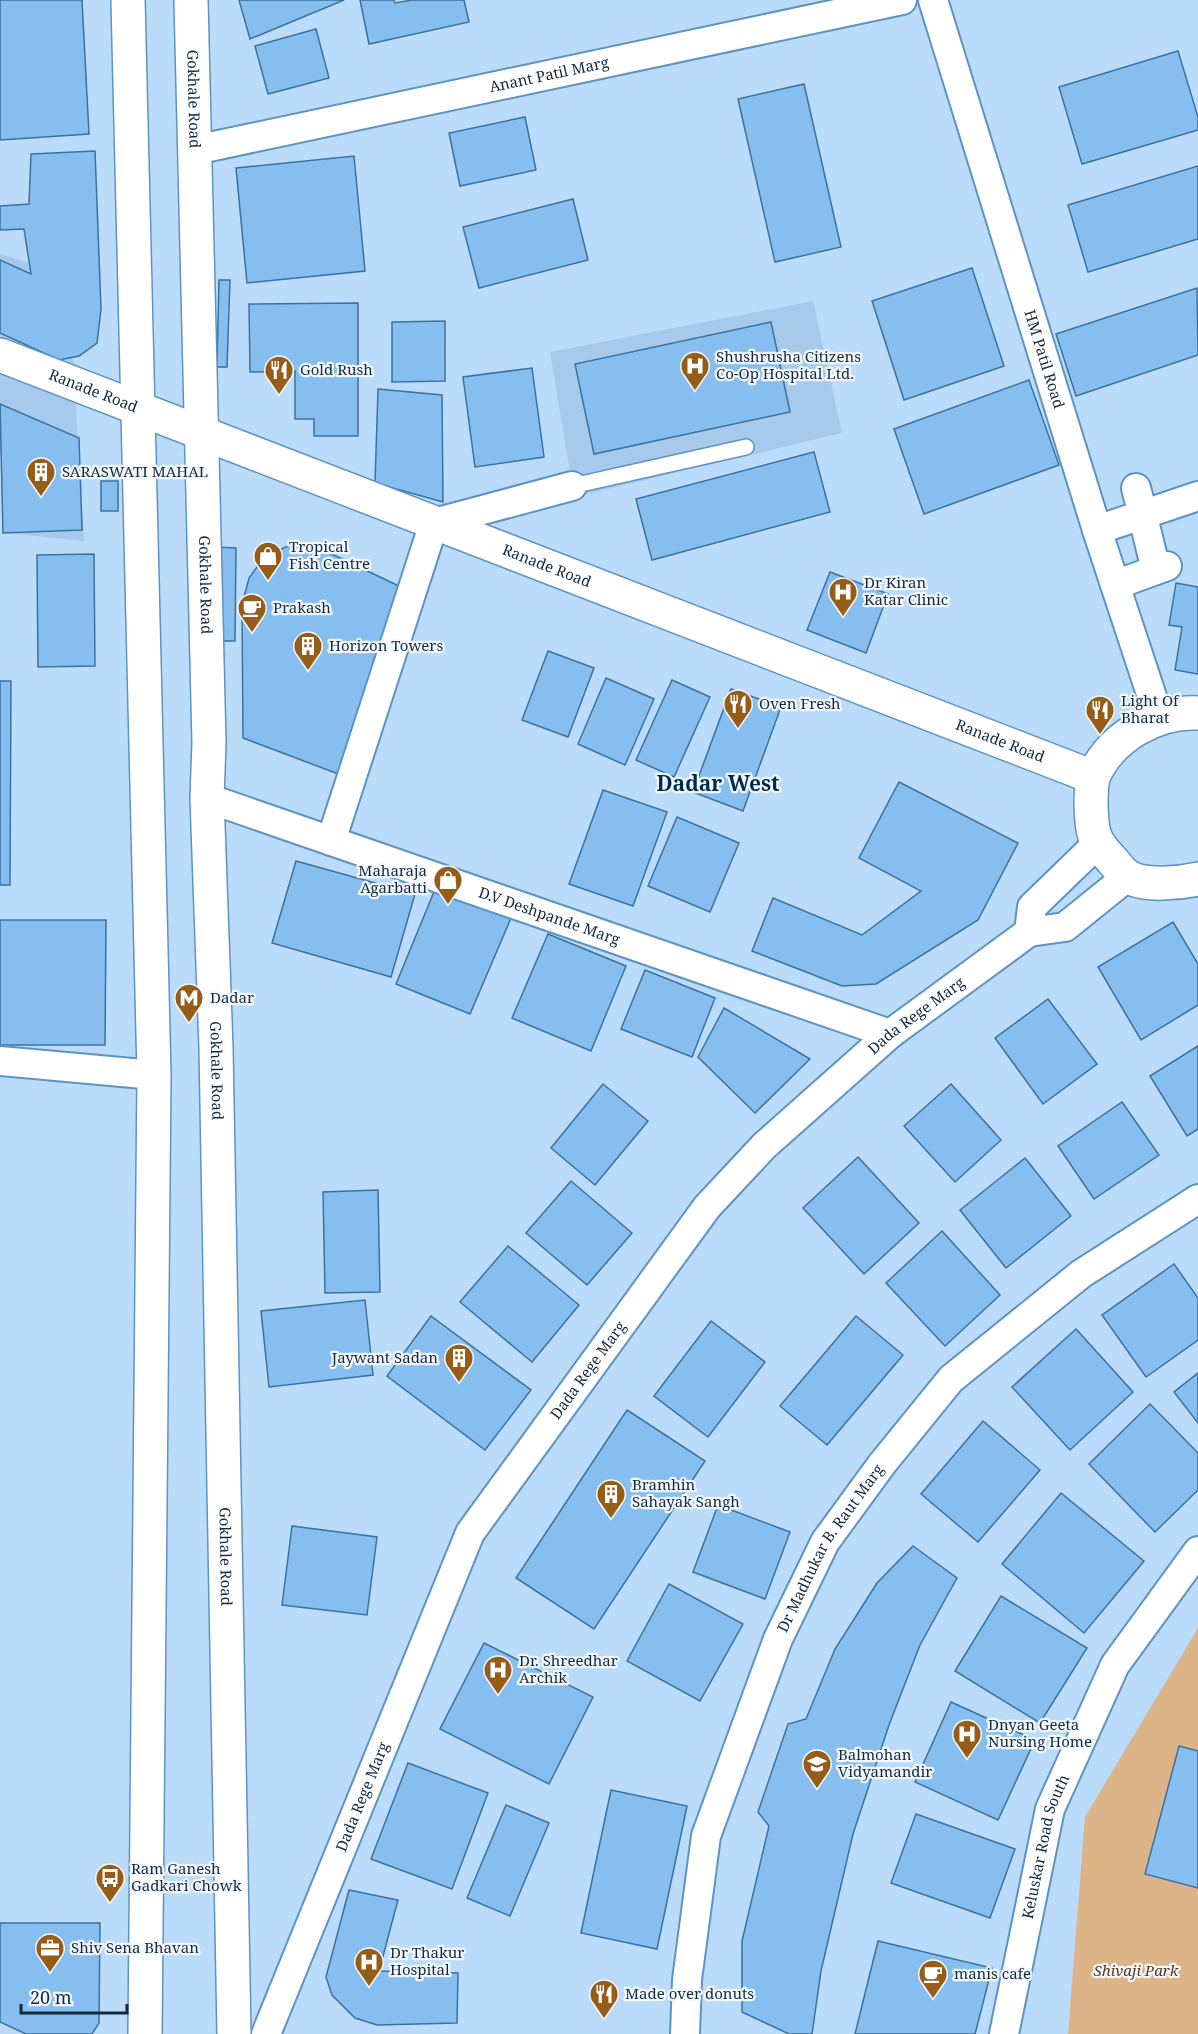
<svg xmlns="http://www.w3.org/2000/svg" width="1198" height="2034" font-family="'Noto Serif',serif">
<rect width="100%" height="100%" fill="#badbfa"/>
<!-- built -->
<g fill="#a7caec">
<path d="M 0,254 L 68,275 L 84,541 L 15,534 L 14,468 L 0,456 Z"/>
<path d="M 813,301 L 842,433 L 574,497 L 550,352 Z"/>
</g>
<!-- green -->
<path fill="#ddb388" d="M 1198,1628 L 1198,2034 L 1068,2034 L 1085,1817 Z"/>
<!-- building -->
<g fill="#86bef0" stroke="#3d72a0" stroke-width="1.5">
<path d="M 0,0 L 82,0 L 89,134 L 0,140 Z"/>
<path d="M 239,0 L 344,0 L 250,39 Z"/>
<path d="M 360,0 L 394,0 L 395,3 L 412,0 L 464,0 L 469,22 L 369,44 Z"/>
<path d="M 316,29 L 329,78 L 268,94 L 255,46 Z"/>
<path d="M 1178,51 L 1198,117 L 1198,130 L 1082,164 L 1059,87 Z"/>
<path d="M 804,84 L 841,247 L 775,262 L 738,99 Z"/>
<path d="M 525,117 L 536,170 L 460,186 L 449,133 Z"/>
<path d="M 95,151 L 101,309 L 97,343 L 79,356 L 59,360 L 0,333 L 0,260 L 31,274 L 24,229 L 0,230 L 0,206 L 29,204 L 31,154 Z"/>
<path d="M 354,156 L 365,271 L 247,283 L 236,168 Z"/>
<path d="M 1198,166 L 1198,239 L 1088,272 L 1068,205 Z"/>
<path d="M 573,199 L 588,260 L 479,288 L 463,227 Z"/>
<path d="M 972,268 L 1004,366 L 904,400 L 872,301 Z"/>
<path d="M 219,280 L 230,280 L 227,367 L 217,367 Z"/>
<path d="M 1197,288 L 1198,355 L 1076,396 L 1056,334 Z"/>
<path d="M 358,303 L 358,436 L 314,436 L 314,419 L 295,419 L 295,371 L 250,372 L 249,304 Z"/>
<path d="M 445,321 L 445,381 L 392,382 L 392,322 Z"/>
<path d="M 771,322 L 790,412 L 594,454 L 575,364 Z"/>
<path d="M 532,368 L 544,457 L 475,467 L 463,377 Z"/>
<path d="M 1029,380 L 1059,465 L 924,514 L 894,429 Z"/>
<path d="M 378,389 L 442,395 L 443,502 L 375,483 Z"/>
<path d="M 0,404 L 79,438 L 82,530 L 3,533 Z"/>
<path d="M 814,452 L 830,512 L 652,560 L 636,499 Z"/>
<rect x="101" y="481" width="17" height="30"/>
<path d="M 288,546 L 317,547 L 401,587 L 341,775 L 243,738 L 242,605 L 249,578 L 265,556 Z"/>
<path d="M 215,547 L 236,548 L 235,641 L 214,641 Z"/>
<path d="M 94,554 L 95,666 L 38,667 L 37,555 Z"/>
<path d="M 830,572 L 888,594 L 866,653 L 807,630 Z"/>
<path d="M 1176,583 L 1198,587 L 1198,674 L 1175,670 L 1182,627 L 1169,625 Z"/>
<path d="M 548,651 L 594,668 L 568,737 L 522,720 Z"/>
<path d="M 606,678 L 654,699 L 625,765 L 578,744 Z"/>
<path d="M 672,680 L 710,697 L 674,777 L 636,760 Z"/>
<path d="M 0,681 L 11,681 L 10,885 L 0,885 Z"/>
<path d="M 731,689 L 781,707 L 743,811 L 693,792 Z"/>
<path d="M 899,782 L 1018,843 L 978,920 L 876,984 L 842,986 L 752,951 L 773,898 L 862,935 L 921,891 L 859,858 Z"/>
<path d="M 603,790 L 667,812 L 633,906 L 569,884 Z"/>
<path d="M 677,817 L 739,843 L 710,912 L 648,886 Z"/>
<path d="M 296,861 L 415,894 L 391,977 L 272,943 Z"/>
<path d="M 436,887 L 511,918 L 470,1014 L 396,984 Z"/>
<path d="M 0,920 L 106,920 L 105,1045 L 0,1045 Z"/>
<path d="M 1173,922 L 1198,964 L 1198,1005 L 1141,1040 L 1098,967 Z"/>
<path d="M 548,934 L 626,966 L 591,1051 L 512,1018 Z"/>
<path d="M 645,970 L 715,998 L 692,1057 L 621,1029 Z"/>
<path d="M 1048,999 L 1097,1064 L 1043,1104 L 995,1038 Z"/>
<path d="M 724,1008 L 810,1059 L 755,1113 L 698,1057 Z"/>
<path d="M 1198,1046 L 1198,1129 L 1187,1136 L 1150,1076 Z"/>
<path d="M 603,1084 L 648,1121 L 595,1185 L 551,1148 Z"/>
<path d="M 951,1084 L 1001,1140 L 955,1182 L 904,1126 Z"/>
<path d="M 1122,1102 L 1159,1155 L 1094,1199 L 1058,1146 Z"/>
<path d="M 858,1157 L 919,1223 L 864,1274 L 803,1208 Z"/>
<path d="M 1025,1158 L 1071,1216 L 1006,1268 L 960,1210 Z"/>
<path d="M 571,1181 L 632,1233 L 587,1285 L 526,1233 Z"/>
<path d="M 378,1190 L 380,1292 L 325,1293 L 323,1192 Z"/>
<path d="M 942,1231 L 1000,1295 L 945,1346 L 886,1283 Z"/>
<path d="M 508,1246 L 579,1305 L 532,1362 L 460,1302 Z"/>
<path d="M 1174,1264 L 1198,1298 L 1198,1340 L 1146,1377 L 1102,1315 Z"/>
<path d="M 365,1300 L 373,1375 L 269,1387 L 261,1311 Z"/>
<path d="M 431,1316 L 531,1390 L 485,1450 L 387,1376 Z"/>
<path d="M 856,1316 L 903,1355 L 827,1445 L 780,1406 Z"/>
<path d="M 711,1321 L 765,1362 L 708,1437 L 654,1396 Z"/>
<path d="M 1076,1329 L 1133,1392 L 1070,1450 L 1012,1387 Z"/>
<path d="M 1198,1373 L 1198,1423 L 1174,1392 Z"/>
<path d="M 1150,1404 L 1198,1453 L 1198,1490 L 1155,1532 L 1089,1464 Z"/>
<path d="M 627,1410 L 705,1461 L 594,1629 L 516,1578 Z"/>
<path d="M 983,1421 L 1040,1470 L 978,1542 L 921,1494 Z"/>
<path d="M 1061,1493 L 1144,1561 L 1084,1633 L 1002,1564 Z"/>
<path d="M 718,1505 L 790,1532 L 765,1599 L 693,1572 Z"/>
<path d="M 292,1526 L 377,1537 L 367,1615 L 282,1605 Z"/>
<path d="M 913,1546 L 957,1578 L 920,1645 L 889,1725 L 853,1834 L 821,1971 L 812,2034 L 789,2034 L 742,2012 L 742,1941 L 769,1826 L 758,1812 L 788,1724 L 806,1719 L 835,1649 L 877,1583 Z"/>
<path d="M 669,1584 L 743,1624 L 700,1701 L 627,1661 Z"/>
<path d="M 1001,1596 L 1087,1648 L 1040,1723 L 955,1671 Z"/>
<path d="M 484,1643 L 593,1697 L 549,1784 L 440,1729 Z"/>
<path d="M 951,1702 L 1035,1740 L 998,1820 L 915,1782 Z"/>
<path d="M 1179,1746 L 1198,1751 L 1198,1888 L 1145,1874 Z"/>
<path d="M 408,1763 L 488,1793 L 452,1889 L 371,1859 Z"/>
<path d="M 611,1790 L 687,1806 L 657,1949 L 581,1933 Z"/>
<path d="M 506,1805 L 549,1823 L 510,1916 L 467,1898 Z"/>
<path d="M 916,1814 L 1015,1849 L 990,1918 L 891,1883 Z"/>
<path d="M 349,1890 L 398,1900 L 379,1971 L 458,1973 L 457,2023 L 377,2025 L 355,2018 L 332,1995 L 326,1977 Z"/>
<path d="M 0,1923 L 100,1923 L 99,2023 L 92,2034 L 26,2034 L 0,2022 Z"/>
<path d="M 878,1941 L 992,1968 L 975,2034 L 855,2034 Z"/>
</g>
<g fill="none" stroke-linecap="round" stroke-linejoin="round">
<!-- lane casing -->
<g stroke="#5e94c3" stroke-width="18">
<path id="lane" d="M 572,486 L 746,447"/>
</g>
<!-- street casing -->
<g stroke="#5e94c3" stroke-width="32">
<g id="street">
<path id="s1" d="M 933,0 L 1097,530 L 1159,718"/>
<path id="s2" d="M 195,150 L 902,0"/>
<path d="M 1136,488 L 1143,515"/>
<path d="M 1145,525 L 1156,570"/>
<path d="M 1097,530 L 1198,496"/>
<path d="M 1115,585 L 1167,566"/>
<path id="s3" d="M 207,798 L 890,1034"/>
<path d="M 331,841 L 434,523 L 572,486"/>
<path d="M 1029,932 L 1065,927 L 1127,877"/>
<path d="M 0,1061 L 154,1075"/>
<path id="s4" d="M 266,2034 L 470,1533 L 707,1207 L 764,1146 L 890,1034 L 1029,932 L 1032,907 L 1097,844"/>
<path id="s5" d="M 685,2034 L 687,1980 L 706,1836 L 778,1639 L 825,1542 L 882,1464 L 951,1379 L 1081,1274 L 1198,1199"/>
<path id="s6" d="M 1004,2034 L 1050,1809 L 1115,1665 L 1198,1551"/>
</g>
</g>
<!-- secondary casing -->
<g stroke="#5e94c3" stroke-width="36">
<g id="secondary">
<path id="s7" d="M 0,355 L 1093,777"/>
<path d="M 1198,713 C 1157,711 1112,736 1094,775 C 1091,783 1091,797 1091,806 C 1092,833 1093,840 1111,859 C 1116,864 1121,872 1127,876 C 1143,887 1180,883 1198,879"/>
</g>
</g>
<!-- primary casing -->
<g stroke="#5e94c3" stroke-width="36">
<g id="primary">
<path d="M 128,0 L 154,1075 L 145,2034"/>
<path id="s8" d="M 191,0 L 209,743 L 207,798 L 216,1048 L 234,2034"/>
</g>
</g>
<!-- lane -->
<use href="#lane" stroke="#fff" stroke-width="15"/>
<!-- street -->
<use href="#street" stroke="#fff" stroke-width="28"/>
<!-- secondary -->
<use href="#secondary" stroke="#fff" stroke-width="33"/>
<!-- primary -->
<use href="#primary" stroke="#fff" stroke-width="33"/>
</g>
<!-- icons -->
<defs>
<g id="hospital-pin" transform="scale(1.5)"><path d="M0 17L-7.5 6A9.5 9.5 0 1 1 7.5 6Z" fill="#955d17" stroke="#f3f8fe"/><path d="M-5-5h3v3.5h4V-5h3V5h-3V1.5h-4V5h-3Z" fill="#fff"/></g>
<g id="restaurant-pin" transform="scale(1.5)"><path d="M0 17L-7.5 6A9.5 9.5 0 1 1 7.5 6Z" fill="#955d17" stroke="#f3f8fe"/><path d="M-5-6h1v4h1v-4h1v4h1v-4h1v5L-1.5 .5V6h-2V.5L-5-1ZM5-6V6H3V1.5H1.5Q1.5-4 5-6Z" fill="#fff"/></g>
<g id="building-pin" transform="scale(1.5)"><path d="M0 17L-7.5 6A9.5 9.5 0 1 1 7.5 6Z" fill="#955d17" stroke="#f3f8fe"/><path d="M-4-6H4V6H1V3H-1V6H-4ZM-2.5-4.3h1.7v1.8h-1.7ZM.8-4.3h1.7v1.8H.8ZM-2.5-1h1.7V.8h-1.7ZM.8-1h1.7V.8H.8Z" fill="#fff"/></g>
<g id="shop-pin" transform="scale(1.5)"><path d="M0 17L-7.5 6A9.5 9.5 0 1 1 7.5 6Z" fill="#955d17" stroke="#f3f8fe"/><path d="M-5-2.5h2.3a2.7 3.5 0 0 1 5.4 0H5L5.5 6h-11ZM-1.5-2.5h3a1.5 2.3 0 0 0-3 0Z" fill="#fff"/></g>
<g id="cafe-pin" transform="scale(1.5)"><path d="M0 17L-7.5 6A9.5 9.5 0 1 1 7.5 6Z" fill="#955d17" stroke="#f3f8fe"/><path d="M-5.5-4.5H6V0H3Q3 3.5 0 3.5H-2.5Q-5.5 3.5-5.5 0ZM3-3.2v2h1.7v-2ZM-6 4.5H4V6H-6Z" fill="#fff"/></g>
<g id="metro-pin" transform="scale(1.5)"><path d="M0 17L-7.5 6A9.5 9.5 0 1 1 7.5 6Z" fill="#955d17" stroke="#f3f8fe"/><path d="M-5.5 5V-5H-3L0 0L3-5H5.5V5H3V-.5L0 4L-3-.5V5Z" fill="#fff"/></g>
<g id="school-pin" transform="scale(1.5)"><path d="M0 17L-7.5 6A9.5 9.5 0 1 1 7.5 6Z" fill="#955d17" stroke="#f3f8fe"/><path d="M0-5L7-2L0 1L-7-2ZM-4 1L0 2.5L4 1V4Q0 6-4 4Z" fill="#fff"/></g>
<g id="bus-pin" transform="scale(1.5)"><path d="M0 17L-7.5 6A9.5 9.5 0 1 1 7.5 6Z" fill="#955d17" stroke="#f3f8fe"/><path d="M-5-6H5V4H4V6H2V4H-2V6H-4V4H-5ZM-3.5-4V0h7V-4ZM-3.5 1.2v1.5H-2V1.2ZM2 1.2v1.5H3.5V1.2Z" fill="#fff"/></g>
<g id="office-pin" transform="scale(1.5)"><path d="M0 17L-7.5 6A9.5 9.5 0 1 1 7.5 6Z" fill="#955d17" stroke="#f3f8fe"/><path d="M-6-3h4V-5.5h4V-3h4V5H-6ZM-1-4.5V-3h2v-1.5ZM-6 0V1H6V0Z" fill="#fff"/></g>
</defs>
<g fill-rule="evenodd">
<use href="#hospital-pin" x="695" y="366"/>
<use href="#restaurant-pin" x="279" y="370"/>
<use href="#building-pin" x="41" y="472"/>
<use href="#shop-pin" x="268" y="556"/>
<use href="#hospital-pin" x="843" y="592"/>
<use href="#cafe-pin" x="252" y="608"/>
<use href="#building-pin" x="308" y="646"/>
<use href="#restaurant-pin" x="738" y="704"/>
<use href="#restaurant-pin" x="1100" y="710"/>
<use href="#shop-pin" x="448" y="880"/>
<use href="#metro-pin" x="189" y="998"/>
<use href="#building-pin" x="459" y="1358"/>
<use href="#building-pin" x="611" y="1494"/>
<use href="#hospital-pin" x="498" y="1670"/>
<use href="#hospital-pin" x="967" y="1734"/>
<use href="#school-pin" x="817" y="1764"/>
<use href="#bus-pin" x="110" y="1878"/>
<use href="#office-pin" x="50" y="1948"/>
<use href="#hospital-pin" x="369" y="1962"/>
<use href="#cafe-pin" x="933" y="1974"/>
<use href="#restaurant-pin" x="604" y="1994"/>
</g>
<g text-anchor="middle" stroke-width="4.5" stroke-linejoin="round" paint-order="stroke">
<!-- street labels -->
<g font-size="15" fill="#132a3d" stroke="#f3f8fe">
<text dy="5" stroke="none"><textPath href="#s2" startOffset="362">Anant Patil Marg</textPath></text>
<text dy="5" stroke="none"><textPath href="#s8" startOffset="99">Gokhale Road</textPath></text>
<text dy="5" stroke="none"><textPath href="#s1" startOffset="376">HM Patil Road</textPath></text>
<text dy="5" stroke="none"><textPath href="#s7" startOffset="100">Ranade Road</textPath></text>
<text dy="5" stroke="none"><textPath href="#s7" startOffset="586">Ranade Road</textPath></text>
<text dy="5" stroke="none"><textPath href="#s8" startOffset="585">Gokhale Road</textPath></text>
<text dy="5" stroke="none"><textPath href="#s7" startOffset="1072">Ranade Road</textPath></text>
<text dy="5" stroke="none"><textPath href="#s3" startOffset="362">D.V Deshpande Marg</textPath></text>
<text dy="5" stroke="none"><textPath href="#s4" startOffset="1228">Dada Rege Marg</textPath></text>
<text dy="5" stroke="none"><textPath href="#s8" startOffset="1071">Gokhale Road</textPath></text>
<text dy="5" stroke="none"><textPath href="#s4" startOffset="742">Dada Rege Marg</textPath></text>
<text dy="5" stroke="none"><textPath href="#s5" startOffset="514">Dr Madhukar B. Raut Marg</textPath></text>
<text dy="5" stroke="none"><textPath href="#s8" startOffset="1557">Gokhale Road</textPath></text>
<text dy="5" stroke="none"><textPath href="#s4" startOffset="256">Dada Rege Marg</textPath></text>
<text dy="5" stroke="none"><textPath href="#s6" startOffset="192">Keluskar Road South</textPath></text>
</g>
<!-- poi labels -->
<g font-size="15" fill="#132a3d" stroke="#f3f8fe" text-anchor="start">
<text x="716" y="362">Shushrusha Citizens<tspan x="716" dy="17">Co-Op Hospital Ltd.</tspan></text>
<text x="300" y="375">Gold Rush</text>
<text x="62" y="477">SARASWATI MAHAL</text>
<text x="289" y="552">Tropical<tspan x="289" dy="17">Fish Centre</tspan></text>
<text x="864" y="588">Dr Kiran<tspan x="864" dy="17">Katar Clinic</tspan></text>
<text x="273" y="613">Prakash</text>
<text x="329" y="651">Horizon Towers</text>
<text x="1121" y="706">Light Of<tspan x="1121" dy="17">Bharat</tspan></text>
<text x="759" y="709">Oven Fresh</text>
<text x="427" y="876" text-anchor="end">Maharaja<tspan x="427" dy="17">Agarbatti</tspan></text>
<text x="210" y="1003">Dadar</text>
<text x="438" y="1363" text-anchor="end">Jaywant Sadan</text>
<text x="632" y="1490">Bramhin<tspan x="632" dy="17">Sahayak Sangh</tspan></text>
<text x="519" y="1666">Dr. Shreedhar<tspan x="519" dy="17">Archik</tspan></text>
<text x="988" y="1730">Dnyan Geeta<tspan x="988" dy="17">Nursing Home</tspan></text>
<text x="838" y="1760">Balmohan<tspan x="838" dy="17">Vidyamandir</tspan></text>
<text x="131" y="1874">Ram Ganesh<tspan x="131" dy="17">Gadkari Chowk</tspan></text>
<text x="71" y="1953">Shiv Sena Bhavan</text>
<text x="390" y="1958">Dr Thakur<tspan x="390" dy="17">Hospital</tspan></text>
<text x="954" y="1979">manis cafe</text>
<text x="625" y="1999">Made over donuts</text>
</g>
<!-- park labels -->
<g font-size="15" font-style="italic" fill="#54381a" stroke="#f3f8fe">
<text x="1136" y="1976">Shivaji Park</text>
</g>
<!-- district labels -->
<g font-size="21" font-weight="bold" fill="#002c4c" stroke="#f3f8fe">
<text x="718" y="791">Dadar West</text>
</g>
</g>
<!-- scale -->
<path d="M21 2004v9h106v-9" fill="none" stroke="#132a3d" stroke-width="3"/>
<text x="30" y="2004" font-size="18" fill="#132a3d" stroke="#f3f8fe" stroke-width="4.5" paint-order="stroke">20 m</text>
</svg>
